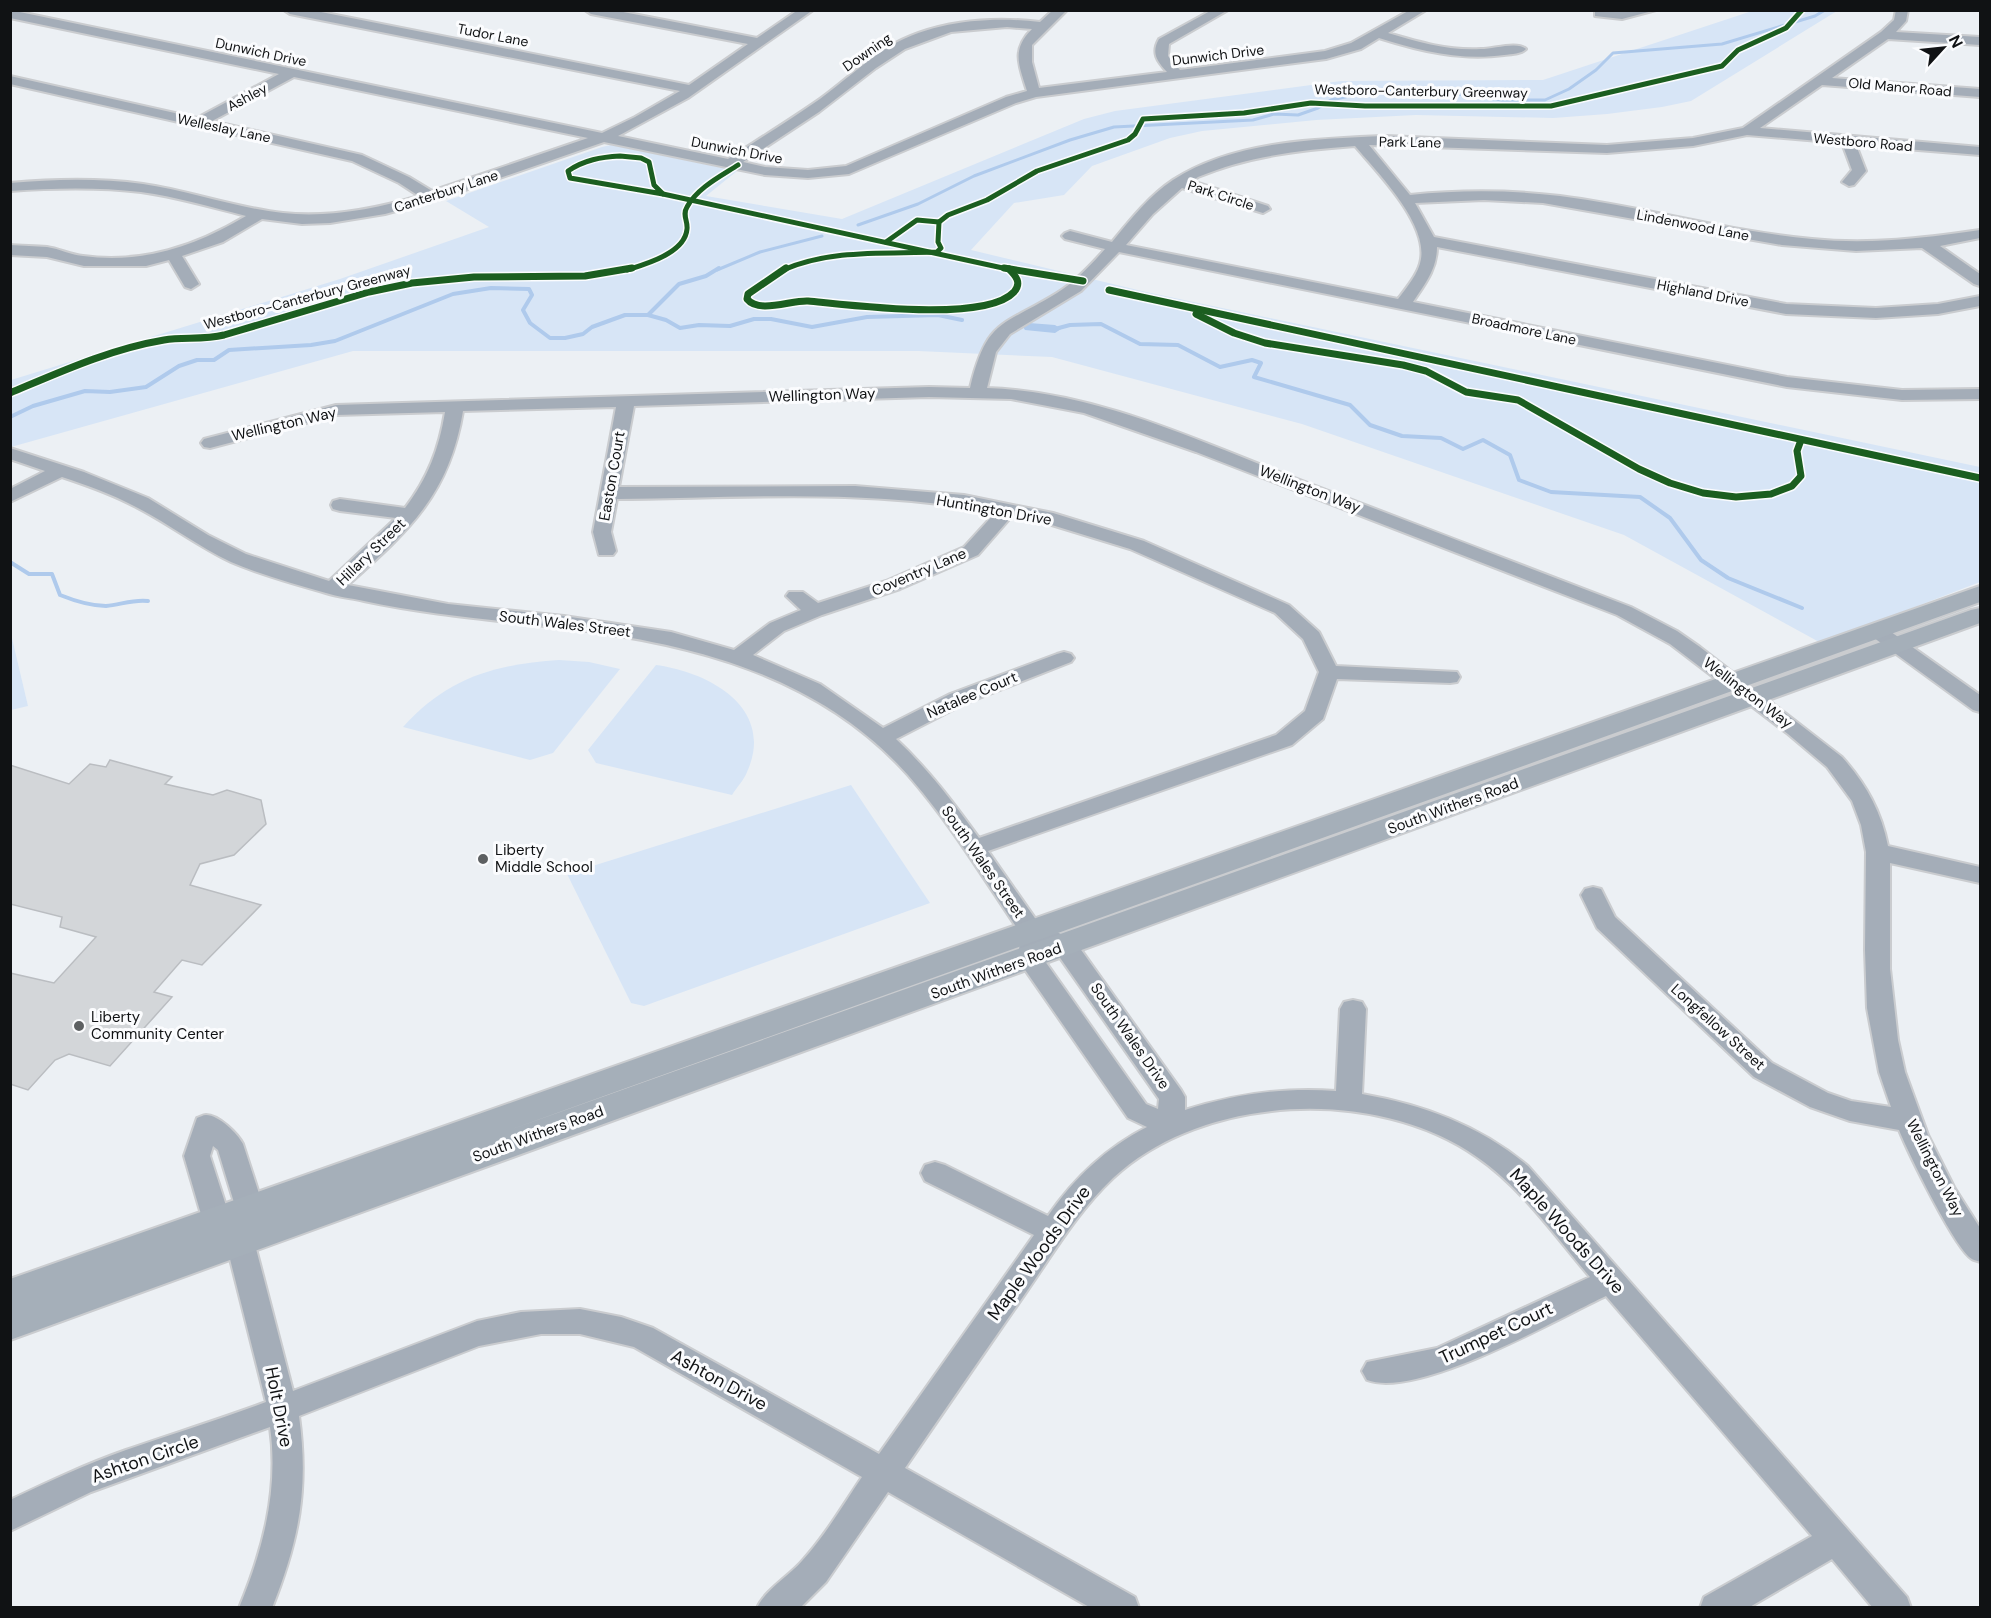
<svg xmlns="http://www.w3.org/2000/svg" width="1991" height="1618" font-family="'DM Sans',sans-serif">
<rect width="100%" height="100%" fill="#ecf0f4"/>
<!-- green -->
<g fill="#d7e5f6">
<path d="M 1752,11 L 1837,11 L 1691,101 L 1662,107 L 1607,114 L 1553,118 L 1416,115 L 1316,120 L 1202,131 L 1170,138 L 1092,166 L 1064,195 L 1014,203 L 971,250 L 1146,292 L 1980,467 L 1980,582 L 1821,643 L 1624,535 L 1302,424 L 1052,357 L 918,351 L 353,351 L 11,447 L 11,380 L 340,279 L 489,227 L 446,201 L 602,147 L 611,145 L 737,171 L 706,196 L 842,219 L 1084,119 L 1115,111 L 1341,81 L 1543,80 Z"/>
<path d="M 11,634 L 28,706 L 11,710 L 10,635 Z"/>
<path d="M 559,660 L 589,662 L 620,669 L 553,753 L 530,760 L 403,727 C 447,678 495,664 559,660 Z"/>
<path d="M 656,665 C 709,672 776,708 747,772 C 744,780 737,787 732,795 L 596,763 L 588,750 Z"/>
<path d="M 851,785 L 930,903 L 644,1006 L 631,1003 L 567,874 Z"/>
</g>
<g fill="none" stroke-linecap="round" stroke-linejoin="round">
<!-- stream-far1 -->
<g stroke="#afcaec" stroke-width="3">
<path d="M 858,225 L 918,204 L 974,176 L 1070,140 L 1114,127 L 1253,120 L 1274,114 L 1298,115 L 1318,108 L 1331,100 L 1382,89 L 1438,96 L 1461,94 L 1502,100 L 1545,100 L 1569,89 L 1596,70 L 1613,53 L 1722,44 L 1815,16 L 1825,10"/>
<path d="M 717,270 L 760,252 L 822,236"/>
</g>
<!-- stream -->
<g stroke="#afcaec" stroke-width="4">
<path d="M 648,315 L 679,284 L 706,276 L 719,268"/>
<path d="M 1055,329 L 1070,325 L 1101,324 L 1140,344 L 1178,345 L 1220,367 L 1252,360 L 1261,363 L 1254,377 L 1350,405 L 1370,425 L 1402,436 L 1441,438 L 1463,449 L 1483,440 L 1510,455 L 1519,480 L 1551,492 L 1640,497 L 1670,518 L 1701,560 L 1728,578 L 1802,608"/>
<path d="M 10,417 L 33,406 L 85,391 L 110,392 L 146,387 L 179,366 L 197,360 L 214,360 L 229,350 L 311,345 L 335,341 L 453,294 L 491,288 L 529,289 L 532,295 L 523,310 L 530,323 L 550,338 L 565,338 L 583,334 L 592,327 L 625,315 L 648,315 L 666,320 L 680,328 L 699,325 L 730,326 L 754,319 L 771,319 L 812,327 L 867,317 L 938,315 L 962,320"/>
<path d="M 10,562 L 29,574 L 52,574 L 60,595 C 75,601 90,606 106,606 C 120,605 133,599 148,601"/>
</g>
<!-- canal -->
<path fill="#afcaec" fill-rule="evenodd" d="M 1029,323 L 1055,325 L 1061,329 L 1055,333 L 1025,330 L 1023,327 Z"/>
</g>
<!-- building -->
<path fill="#d3d6d9" stroke="#babdc1" stroke-width="1.5" d="M 110,760 L 172,777 L 165,784 L 213,795 L 227,790 L 261,800 L 266,824 L 234,855 L 200,864 L 190,885 L 261,905 L 202,965 L 182,960 L 154,992 L 172,997 L 110,1066 L 69,1054 L 55,1060 L 28,1090 L 10,1084 L 10,973 L 54,983 L 96,937 L 60,927 L 62,917 L 10,904 L 10,765 L 69,784 L 90,764 L 106,767 Z"/>
<g fill="none" stroke-linecap="round" stroke-linejoin="round">
<!-- minor casing -->
<g stroke="#cacccf" stroke-width="4">
<g id="minor">
<path d="M 10,10 L 602,133 L 635,117 L 680,91 L 290,14 L 284,10 L 311,10 L 689,85 L 748,44 L 591,14 L 585,10 L 613,10 L 757,38 L 798,10 L 813,10 L 688,98 L 618,136 L 728,159 C 759,139 790,120 820,99 C 842,83 862,64 885,49 C 930,21 988,16 1040,22 L 1053,10 L 1067,10 L 1032,45 L 1032,62 L 1039,88 L 1167,72 C 1157,61 1151,53 1159,39 L 1212,10 L 1228,10 L 1169,44 L 1168,56 L 1180,70 L 1325,51 L 1351,43 L 1410,10 L 1426,10 L 1388,33 C 1418,42 1449,51 1481,49 C 1493,49 1518,41 1526,49 C 1521,54 1512,54 1504,55 C 1461,61 1420,51 1379,38 L 1361,49 L 1326,59 L 1036,97 L 1016,103 L 849,174 L 808,178 L 765,175 L 604,142 L 436,200 L 385,214 L 330,223 L 302,224 L 262,219 L 223,242 L 182,256 L 199,284 L 191,289 L 185,287 L 169,260 L 146,266 L 84,266 L 47,257 L 10,255 L 10,245 C 23,246 35,246 47,247 C 60,249 71,255 83,256 C 143,264 196,246 246,216 C 211,207 177,197 141,192 C 98,187 54,188 10,191 L 10,183 C 55,179 99,178 143,184 C 191,191 236,208 283,213 C 328,218 375,209 419,196 L 399,183 L 352,161 L 10,84 L 10,76 L 197,118 L 279,74 L 10,18 ZM 1007,27 L 1032,29 C 1011,50 1019,65 1027,91 L 1006,97 L 846,166 L 808,170 L 765,167 L 743,162 L 819,112 L 876,68 L 905,49 L 951,32 ZM 294,77 L 588,138 L 432,191 L 409,177 L 362,155 L 212,121 Z"/>
<path d="M 1595,10 L 1656,10 L 1622,19 L 1595,16 Z"/>
<path d="M 1896,10 L 1908,10 L 1906,21 L 1896,32 L 1980,37 L 1980,45 L 1888,39 L 1832,78 L 1980,89 L 1980,97 L 1822,85 L 1760,128 L 1980,147 L 1980,155 L 1856,145 L 1866,171 L 1854,185 L 1849,186 L 1842,182 L 1852,170 L 1842,143 L 1747,135 L 1693,146 L 1607,153 L 1369,145 L 1410,195 C 1460,190 1510,190 1560,196 C 1645,207 1727,231 1812,239 C 1870,245 1924,238 1980,230 L 1980,238 L 1940,246 L 1980,274 L 1980,286 L 1974,284 L 1922,248 L 1856,251 L 1782,245 L 1543,203 L 1484,200 L 1415,203 L 1434,237 L 1786,304 L 1876,308 L 1938,304 L 1980,296 L 1980,306 L 1938,314 L 1876,318 L 1786,314 L 1437,247 C 1437,269 1425,284 1413,302 L 1787,377 L 1902,390 L 1980,389 L 1980,399 L 1902,400 L 1787,387 L 1119,252 L 1081,291 L 1010,334 L 996,352 L 987,388 C 1092,391 1192,438 1287,475 C 1402,519 1516,563 1631,607 L 1677,631 L 1700,647 L 1842,757 C 1866,784 1881,811 1888,846 L 1980,867 L 1980,883 L 1890,863 L 1890,969 L 1898,1040 L 1905,1072 L 1928,1135 L 1954,1187 L 1980,1228 L 1980,1262 C 1979,1261 1973,1260 1972,1259 C 1955,1249 1908,1152 1899,1130 L 1850,1121 L 1810,1107 L 1754,1077 L 1597,928 L 1581,895 L 1585,889 L 1593,887 L 1601,889 L 1615,917 L 1772,1063 L 1828,1093 L 1851,1101 L 1891,1107 L 1879,1072 L 1867,1008 L 1865,950 L 1866,852 L 1861,825 L 1852,801 L 1827,767 L 1788,734 L 1670,644 L 1617,615 L 1196,452 L 1084,413 L 1011,399 L 929,397 L 634,406 L 619,487 L 855,486 L 964,495 L 1053,513 L 1144,541 L 1289,605 L 1319,632 L 1336,666 L 1457,672 L 1460,677 L 1457,682 L 1450,683 L 1337,679 L 1323,719 L 1292,745 L 988,851 L 1039,924 L 1074,940 L 1181,1090 L 1185,1097 L 1185,1110 C 1235,1094 1284,1087 1336,1091 L 1340,1009 L 1344,1002 L 1353,1000 L 1362,1002 L 1366,1009 L 1362,1094 C 1424,1105 1479,1125 1528,1166 L 1907,1597 L 1911,1608 L 1873,1608 L 1832,1559 L 1748,1608 L 1700,1608 L 1704,1597 L 1812,1536 L 1606,1296 C 1555,1320 1418,1399 1367,1380 L 1362,1371 L 1367,1362 L 1437,1348 L 1590,1277 C 1555,1236 1522,1188 1477,1157 C 1376,1086 1203,1094 1113,1178 C 1078,1211 1054,1252 1027,1291 C 986,1350 945,1409 905,1468 L 1135,1597 L 1139,1608 L 1091,1608 L 888,1492 L 826,1582 L 801,1607 L 757,1608 C 764,1591 789,1576 802,1561 C 825,1536 843,1505 862,1477 L 634,1347 L 580,1334 L 541,1334 L 479,1346 L 299,1416 C 309,1489 299,1540 272,1608 L 239,1608 C 263,1550 279,1490 270,1427 L 91,1492 L 10,1531 L 10,1500 C 48,1482 86,1464 126,1450 C 172,1434 220,1419 266,1402 L 226,1243 C 215,1239 208,1231 203,1221 L 184,1156 L 197,1118 C 200,1117 203,1115 206,1115 C 219,1115 238,1134 243,1144 L 264,1209 L 254,1241 L 293,1391 L 477,1321 L 521,1312 L 580,1309 L 621,1317 L 653,1328 L 879,1454 L 1034,1235 L 925,1181 L 921,1173 L 925,1165 L 935,1162 L 945,1165 L 1048,1216 C 1074,1178 1106,1148 1147,1127 L 1128,1118 L 1021,964 L 1018,958 L 1021,934 C 985,881 951,824 908,775 C 819,675 691,643 563,628 C 496,620 430,615 364,601 C 351,598 338,597 326,593 C 295,584 261,575 231,562 C 197,546 168,523 134,506 C 112,494 86,485 62,477 L 10,502 L 10,489 L 45,471 L 10,459 L 10,448 L 84,472 L 148,498 L 208,535 L 246,554 L 329,581 L 396,518 L 340,511 L 333,509 L 331,505 L 333,501 L 340,499 L 405,508 C 428,478 439,449 445,412 L 336,415 L 210,448 L 204,447 L 201,443 L 204,439 L 336,405 L 929,387 L 970,388 C 987,318 1002,327 1057,293 C 1075,282 1091,265 1105,249 L 1065,239 L 1062,236 L 1065,233 L 1070,231 L 1112,242 C 1130,220 1149,196 1173,180 C 1233,141 1315,139 1385,136 L 1607,145 L 1693,138 L 1743,128 L 1881,32 L 1894,20 ZM 1355,146 C 1377,172 1427,222 1421,259 C 1419,273 1407,287 1398,299 L 1126,245 L 1153,214 L 1182,188 L 1263,213 L 1270,209 L 1268,206 L 1192,181 L 1198,177 C 1248,156 1301,150 1355,146 ZM 616,407 L 593,532 L 599,555 L 613,555 L 616,551 L 611,532 L 617,499 C 742,498 871,488 995,513 L 964,547 L 886,581 L 818,603 L 803,592 L 789,592 L 786,596 L 801,610 L 770,623 L 734,650 L 671,632 L 564,616 L 448,604 L 348,585 C 408,531 449,496 463,411 ZM 1012,516 L 1042,522 L 1130,549 L 1275,613 L 1303,639 L 1319,672 L 1305,711 L 1276,735 L 979,838 C 953,802 928,769 896,739 L 964,704 L 1071,662 L 1074,658 L 1071,654 L 1064,652 L 1057,654 L 950,694 L 883,728 L 820,684 L 753,655 L 784,631 L 822,615 L 900,589 L 978,555 ZM 1043,946 L 1056,952 L 1159,1099 L 1158,1109 L 1146,1104 L 1042,957 ZM 213,1146 L 218,1150 L 236,1209 L 233,1219 L 229,1215 L 210,1156 Z"/>
<path d="M 1877,625 L 1884,627 L 1980,695 L 1980,712 L 1973,710 L 1870,635 L 1867,631 L 1870,627 Z"/>
</g>
</g>
<!-- major casing -->
<g stroke="#cacccf" stroke-width="4">
<path id="major" d="M 1980,586 L 1980,602 L 484,1139 L 1971,610 L 1980,608 L 1980,623 L 10,1340 L 10,1279 Z"/>
</g>
<!-- minor -->
<use href="#minor" fill="#a4adb8" fill-rule="evenodd"/>
<!-- major -->
<use href="#major" fill="#a5afb9" fill-rule="evenodd"/>
<!-- cycleway-far1 casing -->
<g stroke="#fbfcfe" stroke-width="8">
<g id="cycleway-far1">
<path d="M 620,156 L 641,158 L 649,162 L 654,185 L 663,194 L 570,178 L 568,171 C 584,160 601,157 620,156 Z"/>
<path d="M 663,194 L 1012,270"/>
<path d="M 886,242 L 917,220 L 939,222 L 948,215 L 987,200 L 1037,171 L 1128,140 L 1135,134 L 1143,119 L 1244,113 L 1311,103 L 1365,106 L 1551,106 L 1722,66 L 1738,50 L 1786,28 L 1802,10"/>
<path d="M 627,270 C 646,264 685,253 687,229 C 688,221 682,215 687,207 C 697,188 721,176 738,165"/>
<path d="M 783,270 C 830,249 886,254 937,252 L 941,248 L 938,242 L 939,222"/>
</g>
</g>
<!-- cycleway casing -->
<g stroke="#fbfcfe" stroke-width="10">
<g id="cycleway">
<path d="M 786,268 L 748,294 L 747,299 C 759,314 791,300 808,301 C 850,305 985,323 1014,292 C 1022,283 1016,276 1009,269"/>
<path d="M 1004,268 L 1083,281"/>
<path d="M 1109,290 L 1980,478"/>
<path d="M 1196,314 L 1234,333 L 1265,343 L 1403,365 L 1426,371 L 1466,392 L 1518,400 L 1639,469 L 1670,483 L 1703,493 L 1736,497 L 1771,494 L 1792,486 L 1801,476 L 1797,451 L 1801,440"/>
<path d="M 10,393 C 60,372 110,349 164,340 C 184,337 204,340 224,335 L 369,292 L 412,283 L 474,277 L 585,276 L 632,268"/>
</g>
</g>
<!-- cycleway-far1 -->
<use href="#cycleway-far1" stroke="#1b5e20" stroke-width="5"/>
<!-- cycleway -->
<use href="#cycleway" stroke="#1b5e20" stroke-width="7"/>
</g>
<!-- markers -->
<g fill="#5d6062" stroke="#fbfcfe" stroke-width="2">
<circle cx="483" cy="859" r="6"/>
<circle cx="79" cy="1026" r="6"/>
</g>
<g text-anchor="middle" stroke-width="6" stroke-linejoin="round" paint-order="stroke">
<!-- far-street labels -->
<g font-size="14" fill="#101214" stroke="#fbfcfe">
<text transform="translate(493 35) rotate(11)" y="5">Tudor Lane</text>
<text transform="translate(261 52) rotate(12)" y="5">Dunwich Drive</text>
<text transform="translate(867 52) rotate(-35)" y="5">Downing</text>
<text transform="translate(1218 55) rotate(-7)" y="5">Dunwich Drive</text>
<text transform="translate(1900 87) rotate(5)" y="5">Old Manor Road</text>
<text transform="translate(1421 91) rotate(1)" y="5">Westboro-Canterbury Greenway</text>
<text transform="translate(247 97) rotate(-28)" y="5">Ashley</text>
<text transform="translate(224 128) rotate(12)" y="5">Welleslay Lane</text>
<text transform="translate(1410 142) rotate(1)" y="5">Park Lane</text>
<text transform="translate(1863 142) rotate(5)" y="5">Westboro Road</text>
<text transform="translate(737 150) rotate(11)" y="5">Dunwich Drive</text>
<text transform="translate(446 191) rotate(-18)" y="5">Canterbury Lane</text>
<text transform="translate(1221 195) rotate(18)" y="5">Park Circle</text>
<text transform="translate(1693 225) rotate(11)" y="5">Lindenwood Lane</text>
<text transform="translate(1703 293) rotate(11)" y="5">Highland Drive</text>
<text transform="translate(307 297) rotate(-15)" y="5">Westboro-Canterbury Greenway</text>
<text transform="translate(1524 329) rotate(12)" y="5">Broadmore Lane</text>
</g>
<!-- street labels -->
<g font-size="15" fill="#101214" stroke="#fbfcfe">
<text transform="translate(822 395) rotate(-2)" y="5">Wellington Way</text>
<text transform="translate(284 424) rotate(-13)" y="5">Wellington Way</text>
<text transform="translate(612 476) rotate(-80)" y="5">Easton Court</text>
<text transform="translate(1310 489) rotate(21)" y="5">Wellington Way</text>
<text transform="translate(994 510) rotate(10)" y="5">Huntington Drive</text>
<text transform="translate(371 552) rotate(-44)" y="5">Hillary Street</text>
<text transform="translate(919 572) rotate(-23)" y="5">Coventry Lane</text>
<text transform="translate(565 624) rotate(7)" y="5">South Wales Street</text>
<text transform="translate(1748 693) rotate(37)" y="5">Wellington Way</text>
<text transform="translate(972 695) rotate(-23)" y="5">Natalee Court</text>
<text transform="translate(1453 806) rotate(-20)" y="5">South Withers Road</text>
<text transform="translate(983 862) rotate(55)" y="5">South Wales Street</text>
<text transform="translate(996 971) rotate(-20)" y="5">South Withers Road</text>
<text transform="translate(1718 1027) rotate(42)" y="5">Longfellow Street</text>
<text transform="translate(1130 1036) rotate(55)" y="5">South Wales Drive</text>
<text transform="translate(538 1134) rotate(-20)" y="5">South Withers Road</text>
<text transform="translate(1935 1168) rotate(63)" y="5">Wellington Way</text>
</g>
<!-- poi labels -->
<g font-size="15" fill="#101214" stroke="#fbfcfe" text-anchor="start">
<text x="495" y="855">Liberty<tspan x="495" dy="17">Middle School</tspan></text>
<text x="91" y="1022">Liberty<tspan x="91" dy="17">Community Center</tspan></text>
</g>
<!-- near-street labels -->
<g font-size="18" fill="#101214" stroke="#fbfcfe">
<text transform="translate(1567 1231) rotate(48)" y="6">Maple Woods Drive</text>
<text transform="translate(1039 1253) rotate(-54)" y="6">Maple Woods Drive</text>
<text transform="translate(1496 1333) rotate(-25)" y="6">Trumpet Court</text>
<text transform="translate(719 1380) rotate(29)" y="6">Ashton Drive</text>
<text transform="translate(279 1407) rotate(79)" y="6">Holt Drive</text>
<text transform="translate(145 1459) rotate(-19)" y="6">Ashton Circle</text>
</g>
</g>
<!-- border -->
<rect width="1991" height="1618" fill="none" stroke="#101214" stroke-width="24"/>
<!-- north arrow -->
<g transform="translate(1943 48) rotate(63)" stroke="#fbfcfe" stroke-width="4.5" paint-order="stroke">
<path d="M0-4.5L10 22L0 15L-10 22Z" fill="#101214"/>
<text y="-9" font-size="16" font-weight="bold" text-anchor="middle" fill="#101214">N</text>
</g>
</svg>
